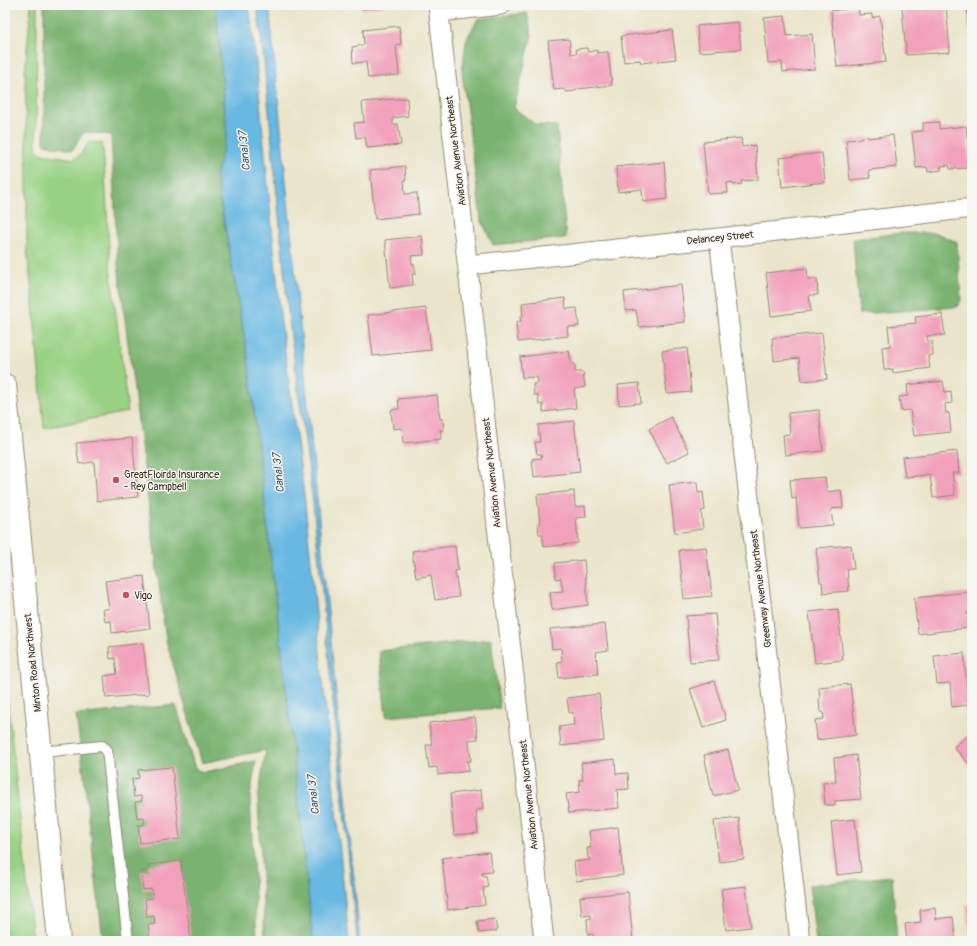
<svg xmlns="http://www.w3.org/2000/svg" width="977" height="946" font-family="Pangolin,sans-serif">
<rect width="100%" height="100%" fill="#f6f6f2"/>
<filter id="ink" filterUnits="userSpaceOnUse"><feTurbulence type="fractalNoise" baseFrequency=".025" numOctaves="2"/><feDisplacementMap in="SourceGraphic" scale="8" xChannelSelector="R" yChannelSelector="G"/><feConvolveMatrix kernelMatrix="1 2 1 2 8 2 1 2 1" color-interpolation-filters="sRGB"/></filter>
<filter id="wash" filterUnits="userSpaceOnUse"><feTurbulence type="fractalNoise" baseFrequency=".012" numOctaves="4" result="noise"/><feDisplacementMap in="SourceGraphic" scale="16" xChannelSelector="R" yChannelSelector="G"/><feGaussianBlur stdDeviation="0.9" result="paint"/><feColorMatrix in="noise" values="0 0 0 0 0 0 0 0 0 0 0 0 0 0 0 0 0 1.4 0 .05"/><feComposite in="paint" operator="in"/></filter>
<g filter="url(#wash)">
<rect width="100%" height="100%" fill="#eae5ca"/>
<!-- green -->
<g fill="#98d183" stroke="#6a7e50">
<path d="M 31,5 L 37,5 L 36,147 L 38,151 L 42,154 L 74,159 L 79,156 L 89,142 L 102,143 L 104,159 L 110,266 L 128,412 L 44,428 L 32,292 L 27,251 L 27,168 L 25,72 Z"/>
<path d="M 5,676 L 33,941 L 7,941 L 5,924 Z"/>
</g>
<!-- forest -->
<g fill="#7ab371" stroke="#5a6e48">
<path d="M 44,5 L 216,5 L 227,135 L 216,176 L 248,358 L 293,750 L 313,941 L 265,941 L 258,798 L 266,750 L 202,763 L 166,640 L 118,265 L 111,135 L 84,132 L 72,150 L 44,144 Z"/>
<path d="M 527,13 L 532,35 L 514,108 L 536,125 L 557,126 L 566,238 L 493,245 L 481,219 L 462,73 L 466,40 L 478,19 Z"/>
<path d="M 900,233 L 936,233 L 957,242 L 961,300 L 957,307 L 859,314 L 853,239 Z"/>
<path d="M 491,639 L 500,708 L 386,717 L 379,651 Z"/>
<path d="M 176,705 L 194,765 L 197,770 L 204,772 L 256,761 L 250,798 L 257,941 L 103,941 L 82,759 L 76,715 Z"/>
<path d="M 892,876 L 897,941 L 816,941 L 809,885 Z"/>
</g>
<!-- water -->
<g fill="#67b8e2" stroke="#517180">
<path d="M 216,5 L 249,5 L 256,61 L 281,322 L 305,503 L 349,941 L 313,941 L 293,750 L 248,358 L 216,176 L 227,135 Z"/>
<path d="M 257,5 L 269,5 L 360,941 L 357,941 L 313,502 L 289,321 L 264,61 Z"/>
</g>
<g id="blocks">
<!-- building -->
<g fill="#f2a1bc">
<path d="M 362,5 L 385,5 L 385,6 L 362,9 Z"/>
<path d="M 913,5 L 946,5 L 950,52 L 906,55 L 902,7 L 913,6 Z"/>
<path d="M 967,5 L 972,5 L 972,30 L 969,31 Z"/>
<path d="M 858,7 L 859,15 L 872,14 L 872,18 L 880,16 L 886,62 L 837,67 L 831,11 Z"/>
<path d="M 785,16 L 787,36 L 812,34 L 815,69 L 783,72 L 782,62 L 768,63 L 764,18 Z"/>
<path d="M 738,22 L 741,49 L 699,52 L 697,26 Z"/>
<path d="M 399,26 L 401,44 L 396,45 L 399,75 L 368,78 L 366,62 L 353,63 L 352,47 L 364,45 L 363,30 Z"/>
<path d="M 672,30 L 676,59 L 641,63 L 640,60 L 624,62 L 621,36 Z"/>
<path d="M 569,39 L 571,54 L 577,53 L 576,49 L 587,48 L 588,52 L 597,50 L 597,53 L 608,52 L 612,85 L 578,89 L 575,91 L 567,92 L 563,89 L 554,90 L 548,41 Z"/>
<path d="M 407,98 L 408,116 L 393,118 L 393,125 L 398,124 L 401,145 L 367,148 L 365,137 L 356,138 L 354,123 L 364,122 L 362,102 Z"/>
<path d="M 939,122 L 939,129 L 966,126 L 970,168 L 950,169 L 949,165 L 941,166 L 941,170 L 928,172 L 927,167 L 916,168 L 912,132 L 923,131 L 923,123 Z"/>
<path d="M 893,135 L 897,167 L 869,170 L 870,178 L 850,180 L 846,140 L 861,139 L 862,137 L 867,136 L 868,138 Z"/>
<path d="M 741,138 L 742,147 L 755,145 L 758,180 L 741,181 L 742,184 L 733,185 L 732,182 L 727,183 L 728,193 L 708,194 L 703,142 Z"/>
<path d="M 822,153 L 825,182 L 782,187 L 779,158 Z"/>
<path d="M 664,162 L 667,199 L 643,202 L 642,189 L 618,192 L 616,167 Z"/>
<path d="M 405,166 L 406,180 L 404,180 L 405,194 L 417,193 L 419,214 L 375,219 L 370,170 Z"/>
<path d="M 422,236 L 424,255 L 411,256 L 412,264 L 414,264 L 416,274 L 412,274 L 413,285 L 390,288 L 385,240 Z"/>
<path d="M 807,268 L 808,279 L 817,279 L 818,295 L 809,295 L 811,311 L 771,316 L 766,273 Z"/>
<path d="M 681,285 L 685,322 L 639,327 L 636,310 L 626,311 L 624,292 Z"/>
<path d="M 565,298 L 566,309 L 577,308 L 579,326 L 567,327 L 568,336 L 518,342 L 516,322 L 521,322 L 520,316 L 523,316 L 522,303 Z"/>
<path d="M 426,308 L 431,350 L 373,356 L 368,315 Z"/>
<path d="M 942,314 L 945,335 L 927,336 L 928,342 L 932,341 L 933,355 L 928,356 L 930,368 L 893,373 L 893,369 L 884,370 L 882,347 L 890,346 L 888,326 L 916,323 L 915,317 Z"/>
<path d="M 822,333 L 827,379 L 802,381 L 799,358 L 774,361 L 772,338 Z"/>
<path d="M 687,348 L 691,392 L 667,394 L 662,351 Z"/>
<path d="M 569,351 L 571,363 L 575,365 L 575,372 L 583,372 L 585,387 L 574,389 L 576,408 L 543,412 L 543,404 L 539,405 L 538,395 L 534,395 L 533,384 L 538,384 L 537,377 L 522,378 L 520,357 Z"/>
<path d="M 943,381 L 945,392 L 951,391 L 952,403 L 945,404 L 946,413 L 949,413 L 951,432 L 914,436 L 910,410 L 901,411 L 899,397 L 908,396 L 907,385 Z"/>
<path d="M 639,383 L 641,403 L 619,405 L 618,385 Z"/>
<path d="M 437,395 L 440,419 L 443,419 L 444,430 L 440,430 L 441,439 L 403,443 L 402,428 L 393,429 L 391,410 L 399,409 L 398,399 Z"/>
<path d="M 819,410 L 823,451 L 785,455 L 783,435 L 790,434 L 788,413 Z"/>
<path d="M 671,417 L 689,452 L 667,463 L 649,429 Z"/>
<path d="M 574,421 L 580,472 L 534,477 L 532,459 L 542,458 L 541,454 L 537,454 L 535,442 L 540,442 L 538,425 Z"/>
<path d="M 132,438 L 138,497 L 97,501 L 94,462 L 79,464 L 76,443 Z"/>
<path d="M 957,451 L 959,473 L 952,473 L 955,495 L 933,498 L 930,475 L 905,477 L 902,457 Z"/>
<path d="M 825,477 L 827,492 L 841,490 L 843,508 L 831,509 L 833,525 L 799,528 L 796,498 L 792,499 L 790,480 Z"/>
<path d="M 697,482 L 698,493 L 703,492 L 705,510 L 701,511 L 703,529 L 675,533 L 669,485 Z"/>
<path d="M 574,491 L 575,507 L 585,506 L 586,517 L 576,518 L 578,543 L 544,547 L 542,534 L 539,534 L 538,524 L 540,524 L 537,495 Z"/>
<path d="M 851,545 L 854,569 L 847,569 L 849,591 L 823,593 L 822,582 L 820,582 L 816,548 Z"/>
<path d="M 455,546 L 458,570 L 455,571 L 459,597 L 435,600 L 431,575 L 416,578 L 412,551 Z"/>
<path d="M 706,547 L 712,596 L 684,599 L 679,550 Z"/>
<path d="M 584,560 L 588,605 L 552,610 L 550,592 L 563,591 L 561,578 L 556,579 L 555,563 Z"/>
<path d="M 144,576 L 150,628 L 112,633 L 111,621 L 105,622 L 103,609 L 109,609 L 105,581 Z"/>
<path d="M 969,592 L 971,613 L 967,613 L 968,628 L 918,634 L 914,598 Z"/>
<path d="M 838,609 L 843,660 L 815,663 L 809,612 Z"/>
<path d="M 715,614 L 719,660 L 690,662 L 686,616 Z"/>
<path d="M 605,624 L 608,650 L 596,652 L 598,674 L 559,678 L 557,662 L 562,661 L 561,648 L 552,649 L 550,629 Z"/>
<path d="M 143,643 L 149,694 L 106,698 L 104,676 L 117,674 L 115,658 L 110,659 L 109,647 Z"/>
<path d="M 964,653 L 968,705 L 952,707 L 950,683 L 937,684 L 934,656 Z"/>
<path d="M 714,681 L 726,720 L 703,728 L 690,689 Z"/>
<path d="M 850,684 L 856,735 L 817,740 L 815,720 L 824,719 L 823,712 L 820,712 L 819,698 L 820,698 L 819,687 Z"/>
<path d="M 599,694 L 604,741 L 561,746 L 559,727 L 574,725 L 573,712 L 569,713 L 567,698 Z"/>
<path d="M 475,717 L 478,739 L 469,740 L 471,761 L 467,761 L 469,771 L 438,775 L 437,767 L 429,768 L 426,745 L 432,745 L 429,723 Z"/>
<path d="M 972,732 L 972,768 L 954,747 Z"/>
<path d="M 728,750 L 738,790 L 713,796 L 704,755 Z"/>
<path d="M 856,755 L 861,799 L 835,801 L 835,805 L 825,805 L 823,783 L 836,782 L 834,758 Z"/>
<path d="M 615,759 L 616,774 L 628,773 L 629,789 L 617,790 L 619,808 L 569,813 L 566,794 L 580,792 L 579,780 L 583,780 L 581,763 Z"/>
<path d="M 172,767 L 180,839 L 140,843 L 138,825 L 144,825 L 144,818 L 137,819 L 135,802 L 142,801 L 141,796 L 134,797 L 132,779 L 139,778 L 138,770 Z"/>
<path d="M 481,790 L 483,809 L 476,810 L 478,833 L 454,835 L 450,794 Z"/>
<path d="M 739,818 L 744,859 L 719,862 L 714,821 Z"/>
<path d="M 855,819 L 861,872 L 837,875 L 831,822 Z"/>
<path d="M 618,827 L 623,875 L 576,881 L 574,862 L 590,860 L 590,858 L 588,858 L 587,848 L 591,848 L 589,831 Z"/>
<path d="M 489,852 L 492,872 L 482,873 L 482,876 L 486,876 L 488,887 L 483,888 L 485,905 L 448,910 L 442,858 Z"/>
<path d="M 181,861 L 191,941 L 150,941 L 148,925 L 155,924 L 154,916 L 147,917 L 145,899 L 153,898 L 152,889 L 143,890 L 141,871 L 149,871 L 148,865 Z"/>
<path d="M 746,886 L 751,927 L 726,930 L 721,889 Z"/>
<path d="M 628,892 L 633,941 L 594,941 L 593,934 L 588,935 L 587,919 L 591,918 L 591,915 L 582,916 L 580,897 Z"/>
<path d="M 972,904 L 972,935 L 970,935 L 966,905 Z"/>
<path d="M 935,908 L 936,919 L 953,917 L 956,941 L 907,941 L 905,924 L 921,922 L 920,910 Z"/>
<path d="M 495,919 L 497,931 L 479,933 L 477,921 Z"/>
<path d="M 494,938 L 494,941 L 478,941 L 478,940 Z"/>
</g>
</g>
</g>
<g filter="url(#ink)">
<use href="#blocks" fill-opacity="0" stroke="#928874" stroke-width="1"/>
<g fill="none" stroke-linecap="round" stroke-linejoin="round">
<!-- service casing -->
<g stroke="#928874" stroke-width="12">
<path id="service" d="M 41,752 L 102,746 L 107,750 L 128,941"/>
</g>
<!-- minor casing -->
<g stroke="#928874" stroke-width="21">
<g id="minor">
<path d="M 438,5 L 544,941"/>
<path d="M 439,12 L 501,5"/>
<path d="M 719,238 L 800,941"/>
<path d="M 468,265 L 719,238 L 972,208"/>
</g>
</g>
<!-- secondary casing -->
<g stroke="#928874" stroke-width="24">
<path id="secondary" d="M 5,385 L 59,941"/>
</g>
<!-- service -->
<use href="#service" stroke="#fff" stroke-width="10"/>
<!-- minor -->
<use href="#minor" stroke="#fff" stroke-width="19"/>
<!-- secondary -->
<use href="#secondary" stroke="#fff" stroke-width="22"/>
</g>
</g>
<!-- markers -->
<g fill="#d1495b" stroke="#f6f6f2" stroke-width="1.5">
<circle cx="116" cy="480" r="4"/>
<circle cx="126" cy="595" r="4"/>
</g>
<g text-anchor="middle" stroke-width="3" stroke-linejoin="round" paint-order="stroke">
<!-- street labels -->
<g font-size="10" fill="#3b2a1e" stroke="#f6f6f2">
<text transform="translate(455 151) rotate(-97)" y="4">Aviation Avenue Northeast</text>
<text transform="translate(720 237) rotate(-6)" y="4">Delancey Street</text>
<text transform="translate(491 473) rotate(-96)" y="4">Aviation Avenue Northeast</text>
<text transform="translate(760 589) rotate(-97)" y="4">Greenway Avenue Northeast</text>
<text transform="translate(32 663) rotate(-96)" y="4">Minton Road Northwest</text>
<text transform="translate(528 795) rotate(-96)" y="4">Aviation Avenue Northeast</text>
</g>
<!-- poi labels -->
<g font-size="10" fill="#3b2a1e" stroke="#f6f6f2" text-anchor="start">
<text x="124" y="478">GreatFloirda Insurance<tspan x="124" dy="12">- Rey Campbell</tspan></text>
<text x="134" y="599">Vigo</text>
</g>
<!-- water labels -->
<g font-size="11" font-style="italic" fill="#485559" stroke="#f6f6f2">
<text transform="translate(244 151) rotate(-96)" y="4">Canal 37</text>
<text transform="translate(278 473) rotate(-96)" y="4">Canal 37</text>
<text transform="translate(313 795) rotate(-96)" y="4">Canal 37</text>
</g>
</g>
<!-- margin -->
<rect width="977" height="946" fill="none" stroke="#f6f6f2" stroke-width="20"/>
</svg>
